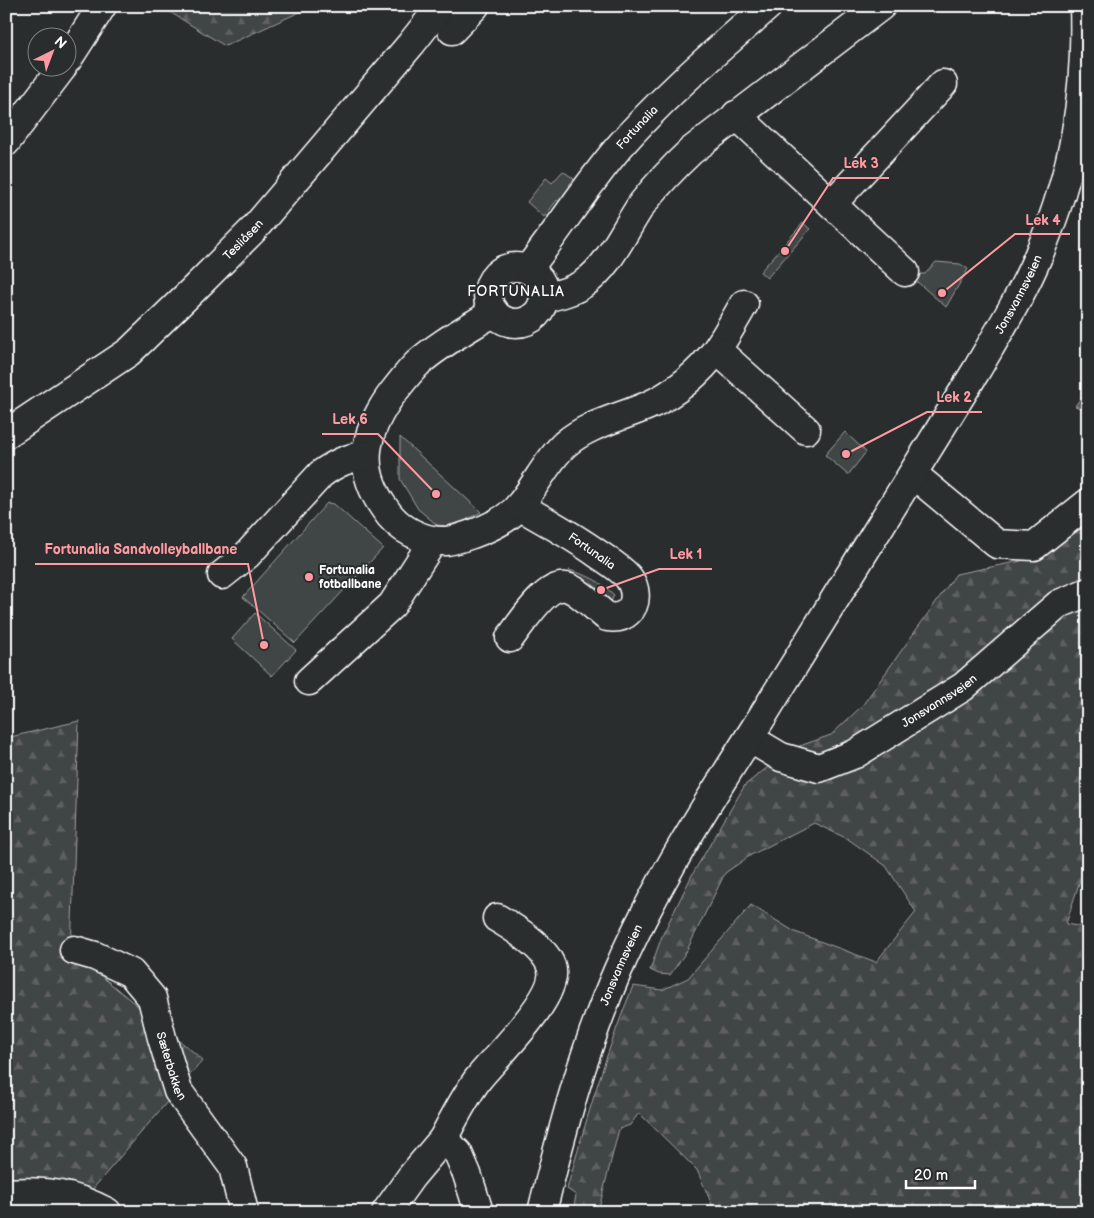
<svg xmlns="http://www.w3.org/2000/svg" width="1094" height="1218" font-family="'Balsamiq Sans',sans-serif">
<defs>
<pattern id="forest-firs" width="22" height="20" patternUnits="userSpaceOnUse" patternTransform="scale(1.25)"><rect width="22" height="20" fill="#414445"/><path d="M5 1l3.5 6h-7zM16 11l3.5 6h-7z" fill="#5e6061"/></pattern>
</defs>
<rect width="100%" height="100%" fill="#2a2d2e"/>
<filter id="ink" filterUnits="userSpaceOnUse"><feTurbulence type="fractalNoise" baseFrequency=".02" numOctaves="2"/><feDisplacementMap in="SourceGraphic" scale="10" xChannelSelector="R" yChannelSelector="G"/><feConvolveMatrix kernelMatrix="1 2 1 2 8 2 1 2 1" color-interpolation-filters="sRGB"/></filter>
<g filter="url(#ink)">
<!-- forest -->
<g fill="url(#forest-firs)" stroke="#a0a2a2">
<path d="M 160,6 L 313,6 L 225,46 Z"/>
<path d="M 1088,388 L 1088,411 L 1075,406 Z"/>
<path d="M 1088,514 L 1088,855 L 1066,924 L 1088,928 L 1088,1212 L 712,1212 L 713,1207 L 697,1170 L 639,1113 L 630,1125 L 619,1129 L 598,1212 L 587,1212 L 574,1207 L 576,1195 L 567,1189 C 586,1120 606,1052 633,986 L 662,990 L 688,978 L 751,905 L 795,932 L 876,962 L 916,912 L 886,866 L 848,839 L 814,823 L 751,855 L 725,873 L 686,952 L 670,975 L 659,974 L 650,970 L 662,936 L 692,875 L 745,785 L 791,749 L 831,735 L 862,706 L 956,574 L 1021,561 Z"/>
<path d="M 79,721 L 71,951 L 203,1060 L 73,1212 L 6,1212 L 6,738 Z"/>
</g>
<!-- green -->
<g fill="#414445" stroke="#a0a2a2">
<path d="M 563,171 L 574,179 L 569,185 L 581,195 L 569,212 L 557,200 L 544,217 L 527,202 L 546,178 L 552,183 Z"/>
<path d="M 803,223 L 810,229 L 767,278 L 760,272 Z"/>
<path d="M 936,262 L 960,264 L 968,269 L 946,307 L 915,280 L 921,274 L 925,274 Z"/>
<path d="M 845,432 L 866,452 L 848,475 L 825,455 Z"/>
<path d="M 400,437 L 481,512 L 453,527 L 437,525 L 418,509 L 400,479 Z"/>
<path d="M 327,503 L 334,504 L 383,548 L 295,643 L 243,597 Z"/>
<path d="M 569,570 C 589,576 599,580 614,595 L 611,602 L 607,604 Z"/>
<path d="M 255,613 L 296,650 L 272,676 L 232,639 Z"/>
</g>
<g fill="none" stroke-linecap="round" stroke-linejoin="round">
<!-- minor casing -->
<g stroke="#fff" stroke-width="31">
<g id="minor">
<path d="M 452,30 L 475,6"/>
<path d="M 68,59 L 102,6"/>
<path d="M 736,115 L 905,272"/>
<path d="M 6,142 L 62,68"/>
<path d="M 832,204 L 943,84"/>
<circle cx="516" cy="295" r="28"/>
<path id="s1" d="M 528,269 C 559,229 586,186 619,147 C 664,95 717,51 768,6"/>
<path d="M 544,298 C 557,295 571,292 583,284 C 610,266 624,230 642,204 C 657,185 674,167 691,151 L 881,6"/>
<path d="M 494,312 C 469,328 440,343 418,363 C 408,373 398,386 389,398 C 363,436 357,470 385,509 C 398,529 423,542 446,541 C 456,540 466,536 475,533 C 491,527 509,519 520,505 C 536,485 546,462 565,444 C 588,424 619,418 647,406 C 673,395 700,373 717,349 C 727,335 735,319 744,304"/>
<path d="M 717,350 L 806,430"/>
<path id="s2" d="M 6,434 L 129,352 L 191,292 L 253,230 L 411,44 L 441,6"/>
<path d="M 913,474 L 997,544 L 1034,546 L 1088,503"/>
<path d="M 222,575 L 247,555 L 321,474 C 336,463 348,458 365,455"/>
<path d="M 510,638 C 521,624 546,583 566,587 C 577,589 597,609 607,617 C 614,618 622,618 628,612 C 638,603 636,587 628,577 C 620,568 608,561 598,554 C 573,536 546,521 519,506"/>
<path d="M 309,681 L 392,605 L 433,541"/>
<path id="s3" d="M 749,738 L 781,757 L 819,768 L 855,754 L 963,687 L 1059,604 L 1088,592"/>
<path id="s4" d="M 74,950 L 95,956 L 131,973 L 152,998 L 162,1038 L 178,1091 L 233,1167 L 244,1212"/>
<path d="M 443,1139 C 454,1118 464,1098 478,1079 C 495,1057 562,995 551,966 C 544,946 514,928 497,918"/>
<path d="M 6,1193 C 45,1190 72,1194 107,1212"/>
<path d="M 386,1212 L 411,1177 L 443,1139 L 458,1153 L 467,1174 L 479,1212"/>
</g>
</g>
<!-- major casing -->
<g stroke="#fff" stroke-width="31">
<g id="major">
<path id="s5" d="M 542,1212 C 562,1130 584,1048 618,970 C 657,881 710,799 762,717 C 833,601 905,487 976,371 C 998,333 1022,295 1039,254 C 1074,171 1087,96 1084,6"/>
</g>
</g>
<!-- minor -->
<use href="#minor" stroke="#2a2d2e" stroke-width="28"/>
<!-- major -->
<use href="#major" stroke="#2a2d2e" stroke-width="28"/>
</g>
</g>
<!-- markers -->
<circle fill="#ff9aa2" stroke="#2a2d2e" stroke-width="2" cx="309" cy="577" r="5"/>
<g text-anchor="middle" stroke-width="4" stroke-linejoin="round" paint-order="stroke">
<!-- street labels -->
<g font-size="12" fill="#fff" stroke="#2a2d2e">
<text dy="4" stroke="none"><textPath href="#s1" startOffset="179">Fortunalia</textPath></text>
<text dy="4" stroke="none"><textPath href="#s2" startOffset="308">Tesliåsen</textPath></text>
<text dy="4" stroke="none"><textPath href="#s5" startOffset="1040">Jonsvannsveien</textPath></text>
<text transform="translate(592 551) rotate(35)" y="4">Fortunalia</text>
<text dy="4" stroke="none"><textPath href="#s3" startOffset="215">Jonsvannsveien</textPath></text>
<text dy="4" stroke="none"><textPath href="#s5" startOffset="260">Jonsvannsveien</textPath></text>
<text dy="4" stroke="none"><textPath href="#s4" startOffset="165">Sæterbakken</textPath></text>
</g>
<!-- poi labels -->
<g font-size="12" font-weight="bold" fill="#fff" stroke="#2a2d2e" text-anchor="start">
<text x="319" y="574">Fortunalia<tspan x="319" dy="14">fotballbane</tspan></text>
</g>
<!-- neighbourhood labels -->
<g font-size="14" letter-spacing="1" fill="#fff" stroke="#2a2d2e">
<text x="516" y="296">FORTUNALIA</text>
</g>
</g>
<!-- callouts -->
<path fill="none" stroke="#ff9aa2" stroke-width="2" d="M785 251L833 178H889M942 293L1015 234H1070M846 454L927 412H982M436 494L378 434H322M264 645L248 564H35M601 590L659 569H712"/>
<g fill="#ff9aa2" stroke="#2a2d2e" stroke-width="2">
<circle cx="785" cy="251" r="5"/>
<circle cx="942" cy="293" r="5"/>
<circle cx="846" cy="454" r="5"/>
<circle cx="436" cy="494" r="5"/>
<circle cx="264" cy="645" r="5"/>
<circle cx="601" cy="590" r="5"/>
</g>
<g font-size="14" text-anchor="middle" font-weight="bold" fill="#ff9aa2" stroke="#2a2d2e" stroke-width="4" stroke-linejoin="round" paint-order="stroke">
<text x="861" y="168">Lek 3</text>
<text x="1043" y="225">Lek 4</text>
<text x="954" y="402">Lek 2</text>
<text x="350" y="424">Lek 6</text>
<text x="141" y="554">Fortunalia Sandvolleyballbane</text>
<text x="686" y="559">Lek 1</text>
</g>
<!-- margin -->
<rect width="1094" height="1218" fill="none" stroke="#2a2d2e" stroke-width="25"/>
<rect x="12" y="12" width="1069" height="1193" fill="none" stroke="#fff" stroke-width="2" filter="url(#ink)"/>
<!-- north arrow -->
<g transform="translate(52 52) rotate(42)"><circle r="24" fill="#2a2d2e" stroke="#7f8182"/>
<path d="M0-4L9 19L0 12L-9 19Z" fill="#ff9aa2"/>
<text y="-8" font-size="14" font-weight="bold" text-anchor="middle" fill="#ffffff">N</text>
</g>
<!-- scale -->
<path d="M906 1180v8h69v-8" fill="none" stroke="#ffffff" stroke-width="2.5"/>
<text x="914" y="1180" font-size="15" fill="#ffffff" stroke="#2a2d2e" stroke-width="4" paint-order="stroke">20 m</text>
</svg>
